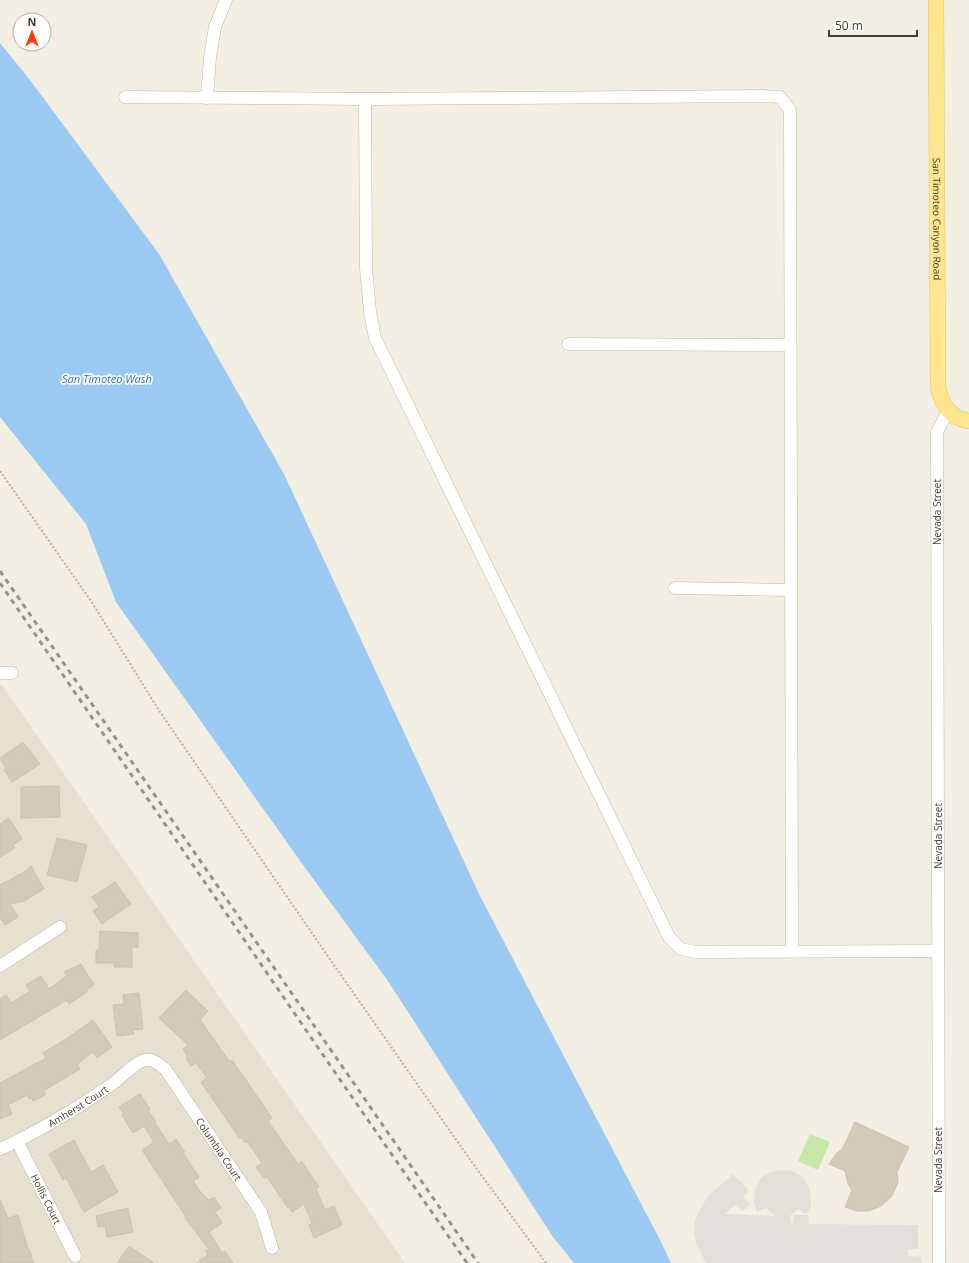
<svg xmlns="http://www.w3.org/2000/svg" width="969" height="1263" font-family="'Open Sans',sans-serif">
<rect width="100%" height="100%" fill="#f2eee2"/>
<!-- residential -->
<path fill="#e6e0cf" d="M 0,685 L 2,685 L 405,1263 L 0,1263 Z"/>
<!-- green -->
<path fill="#c8e8a8" d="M 810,1134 L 830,1142 L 818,1170 L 798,1161 Z"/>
<!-- parking -->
<path fill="#e2dfdb" d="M 787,1170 L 793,1171 L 803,1177 L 810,1190 L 811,1200 L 811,1206 L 808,1211 L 805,1214 L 798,1209 L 790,1216 L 790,1223 L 794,1223 L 794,1215 L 808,1215 L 809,1224 L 918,1225 L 918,1249 L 908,1249 L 908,1256 L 922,1257 L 922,1263 L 706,1263 L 696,1243 L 694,1232 L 695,1220 L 703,1204 L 708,1196 L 733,1174 L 749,1190 L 743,1197 L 750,1204 L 743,1211 L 735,1205 L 725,1214 L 775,1216 L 766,1208 L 757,1212 L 754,1202 L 755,1190 L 761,1178 L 767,1174 L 775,1171 Z"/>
<!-- water -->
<path fill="#9ac9f2" d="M 0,43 L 30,80 L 159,254 L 284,474 L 480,896 L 659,1238 L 671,1263 L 574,1263 L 553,1237 L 388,981 L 306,869 L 116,602 L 86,524 L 0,417 Z"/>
<!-- building -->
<g fill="#d3cab7" stroke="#cec2aa">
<path d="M 23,742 L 40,764 L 12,782 L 4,770 L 6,768 L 0,758 Z"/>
<path d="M 59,786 L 60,817 L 21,818 L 21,787 Z"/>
<path d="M 9,818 L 22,839 L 13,845 L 15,848 L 0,857 L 0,824 Z"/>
<path d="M 57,838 L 87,845 L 77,882 L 47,875 Z"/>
<path d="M 31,866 L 44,889 L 24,901 L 10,904 L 18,917 L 5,925 L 0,917 L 0,885 L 26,871 Z"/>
<path d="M 115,882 L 131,904 L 102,924 L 93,911 L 99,907 L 92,897 Z"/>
<path d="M 100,931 L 138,933 L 138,947 L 132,947 L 132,967 L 114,967 L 114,963 L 96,963 L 96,950 L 99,950 Z"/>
<path d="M 81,964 L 94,985 L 86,990 L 87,992 L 69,1004 L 67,1000 L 0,1040 L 0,999 L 6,995 L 11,1003 L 30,991 L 26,985 L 41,976 L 49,989 L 67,976 L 64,972 Z"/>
<path d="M 186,990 L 208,1011 L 200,1020 L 230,1062 L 232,1060 L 266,1109 L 272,1118 L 268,1121 L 298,1164 L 302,1162 L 319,1187 L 316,1189 L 325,1210 L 334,1206 L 342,1225 L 314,1238 L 309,1225 L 312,1223 L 304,1204 L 292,1212 L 289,1207 L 288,1208 L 267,1177 L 264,1178 L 256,1167 L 262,1163 L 247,1141 L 245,1143 L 242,1138 L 240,1139 L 201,1082 L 207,1078 L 196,1063 L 191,1066 L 186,1058 L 188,1057 L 183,1049 L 188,1045 L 159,1018 Z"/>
<path d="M 139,993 L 143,1029 L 133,1030 L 134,1034 L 117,1036 L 113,1005 L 124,1004 L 123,995 Z"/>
<path d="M 93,1020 L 112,1047 L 97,1058 L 93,1052 L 77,1064 L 80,1069 L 43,1091 L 45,1095 L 33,1101 L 32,1098 L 29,1099 L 27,1095 L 8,1105 L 12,1114 L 0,1119 L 0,1083 L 46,1058 L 43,1053 L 66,1039 Z"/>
<path d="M 140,1094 L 150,1109 L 148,1110 L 156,1122 L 155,1123 L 169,1144 L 176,1139 L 185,1152 L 183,1153 L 199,1177 L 193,1181 L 199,1190 L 209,1200 L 214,1197 L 221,1208 L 215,1212 L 222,1223 L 209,1232 L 222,1253 L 225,1251 L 233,1263 L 196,1263 L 208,1255 L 205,1251 L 209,1249 L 185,1218 L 186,1217 L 142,1150 L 154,1142 L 144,1126 L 133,1133 L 122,1115 L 124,1114 L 119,1107 Z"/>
<path d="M 855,1122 L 909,1147 L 897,1172 L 898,1182 L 892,1196 L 881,1206 L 869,1211 L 857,1211 L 845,1207 L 852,1190 L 848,1184 L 845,1171 L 829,1164 L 836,1154 L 843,1148 Z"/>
<path d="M 74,1140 L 91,1172 L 103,1165 L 118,1192 L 84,1212 L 66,1178 L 63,1180 L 49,1154 Z"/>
<path d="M 0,1200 L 8,1218 L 18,1215 L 28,1249 L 29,1249 L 34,1263 L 0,1263 Z"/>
<path d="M 128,1208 L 133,1232 L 107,1237 L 105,1226 L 98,1227 L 96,1216 Z"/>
<path d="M 129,1246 L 154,1263 L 117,1263 Z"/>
</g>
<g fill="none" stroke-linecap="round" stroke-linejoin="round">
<!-- minor casing -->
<g stroke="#bdb6a4" stroke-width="13">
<g id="minor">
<path d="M 125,97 L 365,99 L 366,268 L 370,312 L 375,338 L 669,937 L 681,949 L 696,952 L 938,951"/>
<path d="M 207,98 L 210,57 L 215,27 L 226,0"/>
<path d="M 365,99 L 762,96 L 780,97 L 790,110 L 792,951"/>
<path d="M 568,344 L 790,345"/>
<path d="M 675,588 L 790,590"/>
<path d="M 0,673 L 12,673"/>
<path d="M 0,966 L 60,927"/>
<path id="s1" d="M 17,1141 L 75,1256"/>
<path id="s2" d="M 0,1149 C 38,1132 74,1110 108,1087 C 118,1081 133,1064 142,1061 C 152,1057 159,1064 166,1070 L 261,1212 L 272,1248"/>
<path d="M 939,1263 L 937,432 L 948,411"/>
</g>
</g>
<!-- major casing -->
<g stroke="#e7c55a" stroke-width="16">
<g id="major">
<path id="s3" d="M 936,0 L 938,387 C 942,405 949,418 969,421"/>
</g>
</g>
<!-- path -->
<path stroke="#bfb395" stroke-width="2" stroke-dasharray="2 2" stroke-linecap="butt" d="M 0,471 L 91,601 L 160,712 L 336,968 L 471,1161 L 546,1263"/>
<!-- minor -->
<use href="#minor" stroke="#fff" stroke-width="12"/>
<!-- major -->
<use href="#major" stroke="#ffe58d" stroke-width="15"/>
<!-- rail -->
<g stroke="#939393" stroke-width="3" stroke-dasharray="5 5" stroke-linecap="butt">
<path d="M 0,571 L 478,1263"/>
<path d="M 0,583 L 334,1071 L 467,1263"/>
</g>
</g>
<g text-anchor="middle" stroke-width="3.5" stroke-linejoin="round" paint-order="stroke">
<!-- street labels -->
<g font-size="10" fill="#433d32" stroke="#fff">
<text dy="4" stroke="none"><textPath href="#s3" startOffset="219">San Timoteo Canyon Road</textPath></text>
<text transform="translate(937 512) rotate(-90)" y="4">Nevada Street</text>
<text transform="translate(938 836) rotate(-90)" y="4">Nevada Street</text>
<text dy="4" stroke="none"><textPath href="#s2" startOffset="89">Amherst Court</textPath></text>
<text dy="4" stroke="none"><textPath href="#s2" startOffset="290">Columbia Court</textPath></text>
<text transform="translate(938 1160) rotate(-90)" y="4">Nevada Street</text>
<text dy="4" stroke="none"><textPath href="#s1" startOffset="65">Hollis Court</textPath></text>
</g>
<!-- water labels -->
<g font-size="11" font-style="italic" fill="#2970b1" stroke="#fff">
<text x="107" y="383">San Timoteo Wash</text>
</g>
</g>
<!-- north arrow -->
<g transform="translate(32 32)"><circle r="19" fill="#ffffff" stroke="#b4b1ad"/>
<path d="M0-3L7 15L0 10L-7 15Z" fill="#ff3e0b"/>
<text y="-6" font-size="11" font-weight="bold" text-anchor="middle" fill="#433d32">N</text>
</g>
<!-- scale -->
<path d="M829 30v6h88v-6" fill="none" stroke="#433d32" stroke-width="2"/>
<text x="835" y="30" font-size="12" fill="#433d32" stroke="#ffffff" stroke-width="3" paint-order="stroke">50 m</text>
</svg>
